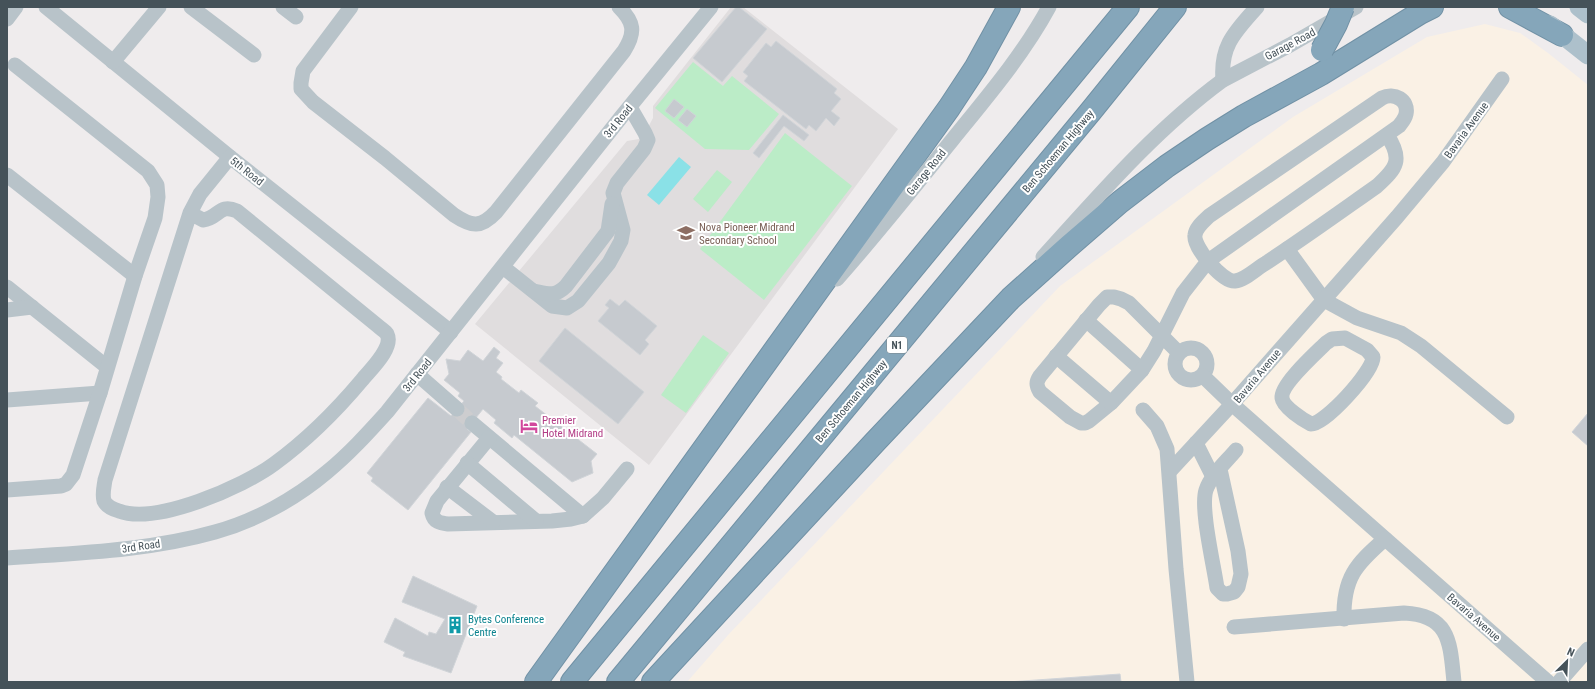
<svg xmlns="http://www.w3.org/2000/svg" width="1595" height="689" font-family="'Roboto Condensed',sans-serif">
<rect width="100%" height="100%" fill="#efeced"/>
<!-- commercial -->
<path fill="#faf1e5" d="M 1485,24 L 1520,33 L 1548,53 L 1588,85 L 1588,682 L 687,682 L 729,634 L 1060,286 L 1293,117 L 1427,37 Z"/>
<!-- education -->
<path fill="#e0ddde" d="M 731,7 L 743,7 L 898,129 L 649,465 L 475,324 L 627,141 L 639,139 L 645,133 L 653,118 L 653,106 Z"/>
<!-- green -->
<g fill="#bbecc7">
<path d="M 693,62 L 723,86 L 732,76 L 779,114 L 749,150 L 705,149 L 655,108 Z"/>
<path d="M 785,133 L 852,186 L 764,300 L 700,249 Z"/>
<path d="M 717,170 L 732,182 L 708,212 L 693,199 Z"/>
<path d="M 703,335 L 729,353 L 686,413 L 661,395 Z"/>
</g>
<!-- water -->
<path fill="#8ae1e7" d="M 679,157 L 691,167 L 659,205 L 647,195 Z"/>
<!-- building -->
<g fill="#c6cacf" stroke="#d0d4d8">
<path d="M 736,7 L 739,7 L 767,29 L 722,82 L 693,58 Z"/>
<path d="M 776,41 L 837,89 L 834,93 L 841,99 L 831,111 L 840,118 L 834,126 L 826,118 L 816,131 L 809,125 L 806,129 L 744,81 L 748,76 L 743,72 L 766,43 L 771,47 Z"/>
<path d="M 674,99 L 684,107 L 674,118 L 665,111 Z"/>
<path d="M 687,109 L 696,116 L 687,127 L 678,120 Z"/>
<path d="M 783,115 L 809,135 L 804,141 L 784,126 L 759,158 L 753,153 Z"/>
<path d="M 610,299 L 619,306 L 625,300 L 657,326 L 645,340 L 649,344 L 640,355 L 598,321 L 609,308 L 605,305 Z"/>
<path d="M 565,328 L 644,392 L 618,424 L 539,361 Z"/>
<path d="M 494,347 L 500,352 L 496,358 L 503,363 L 496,372 L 502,377 L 501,379 L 519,393 L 521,390 L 538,403 L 535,406 L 597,454 L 591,461 L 593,473 L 572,482 L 514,435 L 512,438 L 494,423 L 496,420 L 483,409 L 467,429 L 471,432 L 408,510 L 371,481 L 373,478 L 367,473 L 428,398 L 451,416 L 464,401 L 458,396 L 460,393 L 444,380 L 449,374 L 446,359 L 460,361 L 468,350 L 483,361 Z"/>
<path d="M 1588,413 L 1588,446 L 1572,432 Z"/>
<path d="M 413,576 L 477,606 L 451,673 L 403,656 L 405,652 L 384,642 L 395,618 L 428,636 L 429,632 L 436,634 L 445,619 L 402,602 Z"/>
<path d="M 1120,674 L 1121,682 L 1008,682 Z"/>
</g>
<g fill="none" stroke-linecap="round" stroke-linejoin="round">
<!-- minor-tunnel -->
<path stroke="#cdcdcf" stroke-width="15" stroke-dasharray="15 8" stroke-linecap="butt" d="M 457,409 L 472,423"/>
<!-- highway casing -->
<g stroke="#7191a5" stroke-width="24">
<g id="highway">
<path d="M 1510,7 L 1562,35"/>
<path d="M 536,682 L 949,108 L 976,67 L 1009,7"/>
<path d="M 572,682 L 1128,7"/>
<path d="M 618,682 L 1091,111 L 1175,7"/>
<path d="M 653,682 L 874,443 L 1011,298 L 1069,246 L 1120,202 L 1167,166 L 1207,139 L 1244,116 L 1321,74 L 1420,13 L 1432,7"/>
</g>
</g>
<!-- minor -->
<g stroke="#b8c3c9" stroke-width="15">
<path d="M 46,7 L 230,157 L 451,332"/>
<path d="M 191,7 L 254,55"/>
<path d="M 283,7 L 296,17"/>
<path d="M 351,7 L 303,71 L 301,83 L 301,89 L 313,102 L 385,158 L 454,215 C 472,227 481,228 496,212 L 624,51 C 636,32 634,22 619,7"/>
<path d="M 7,19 L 16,7"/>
<path d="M 113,62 L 159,7"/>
<path d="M 1223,80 C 1220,45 1236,31 1257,7"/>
<path d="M 7,175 L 135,276"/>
<path d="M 190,213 L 203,220 C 219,218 219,203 237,211 L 378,326 C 381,329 385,331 387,334 C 394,348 370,370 362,380 C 336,411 307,440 274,464 C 243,487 156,525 119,511 C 113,509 107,507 104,501 C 102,494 104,487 105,480 L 190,213 L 200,194 L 230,157"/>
<path d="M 1287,249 L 1324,300 L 1357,318 L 1401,333 L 1421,346 L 1507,417"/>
<path d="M 1043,257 C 1100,194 1155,130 1223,80 L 1290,45 L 1356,7"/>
<path d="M 503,267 L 552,306 L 567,308 L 578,301 L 609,263 L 621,241 L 623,230 L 613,193 L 617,183 L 644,149 L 648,140 L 645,133 L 630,107"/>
<path d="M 837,279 C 877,234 915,186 953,139 C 987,97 1023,55 1049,7"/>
<path d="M 7,287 L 107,367"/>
<path d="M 534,291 C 549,294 555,297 566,286 L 608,231 L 612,204"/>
<path d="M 7,310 L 32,307"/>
<path d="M 1086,320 L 1142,370"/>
<path d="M 1345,338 L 1367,350 L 1373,357 C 1373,372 1325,424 1311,424 C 1303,420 1283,407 1282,398 C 1280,385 1317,352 1326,343 L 1332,339 Z"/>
<circle cx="1191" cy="364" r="16"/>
<path d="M 1179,353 L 1129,303 L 1121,299 L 1114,297 L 1107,297 L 1099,305 L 1040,376 C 1036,382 1036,385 1040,392 L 1070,417 L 1081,423 L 1085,423 L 1089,421 L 1111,403 L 1142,370 L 1154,351 L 1183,293 L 1208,261 L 1399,126 C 1402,122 1405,119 1406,114 C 1409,100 1394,92 1382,98 L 1209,216 C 1204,221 1196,227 1195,235 C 1193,247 1222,282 1235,281 C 1245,280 1257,268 1266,263 C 1304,238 1340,212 1377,186 C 1397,168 1403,159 1387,135"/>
<path d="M 1056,356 L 1111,403"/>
<path d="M 417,374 L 457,409"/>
<path d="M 1203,376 L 1232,404 L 1548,682"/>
<path d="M 7,400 L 100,393"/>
<path d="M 1143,410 L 1157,426 L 1167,449 L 1176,569 L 1187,682"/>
<path d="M 472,423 L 583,516 L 603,498 L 627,469"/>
<path d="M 489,438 L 437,501 L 432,513 C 434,522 440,523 448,524 L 552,521 L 571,519 L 583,516"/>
<path d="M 1196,443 L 1213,477"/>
<path d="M 467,463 L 536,521"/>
<path d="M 1220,469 L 1238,551 L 1241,574 L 1238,587 L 1234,592 L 1227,594 L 1223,594 L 1217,588 C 1214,566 1200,508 1206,490 C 1211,475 1226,462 1236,450"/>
<path d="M 1170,471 L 1232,404 L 1397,217 L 1443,162 L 1502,79"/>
<path d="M 447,487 L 493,522"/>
<path d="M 7,490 L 61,486 L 66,484 L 73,475 L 100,393 L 135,276 L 155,218 L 158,197 L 157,185 L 148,171 L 15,65"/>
<path d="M 7,558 C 76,553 148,551 215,532 C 255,521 295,499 327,472 C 349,454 368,433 387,412 L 622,116 L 711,7"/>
<path d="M 1344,619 C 1343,578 1356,564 1385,539"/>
<path d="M 1234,627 L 1404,613 C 1451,615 1450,644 1454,682"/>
<path d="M 1559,682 L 1588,649"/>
</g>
<!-- major -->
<g stroke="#adc0cb" stroke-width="19">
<path d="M 1579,7 L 1588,14"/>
<path d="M 1550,25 L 1588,55"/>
</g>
<!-- highway -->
<use href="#highway" stroke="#85a6ba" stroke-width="22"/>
<!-- highway-bridge casing -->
<g stroke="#7191a5" stroke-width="24" stroke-linecap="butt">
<path id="highway-bridge" d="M 1322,50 L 1336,24 L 1343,7"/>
</g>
<!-- highway-bridge -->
<use href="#highway-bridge" stroke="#85a6ba" stroke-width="22"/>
</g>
<!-- icons -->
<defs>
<g id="school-bare" transform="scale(1.38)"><path d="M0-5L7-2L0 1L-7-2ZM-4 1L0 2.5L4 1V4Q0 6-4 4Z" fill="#8d6e63" stroke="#fff" stroke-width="2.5" paint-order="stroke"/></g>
<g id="hotel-bare" transform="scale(1.38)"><path d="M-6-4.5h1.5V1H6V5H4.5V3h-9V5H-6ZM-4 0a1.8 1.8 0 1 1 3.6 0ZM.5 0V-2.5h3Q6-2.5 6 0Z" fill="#d1479c" stroke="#fff" stroke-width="2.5" paint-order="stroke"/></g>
<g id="building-bare" transform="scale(1.38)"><path d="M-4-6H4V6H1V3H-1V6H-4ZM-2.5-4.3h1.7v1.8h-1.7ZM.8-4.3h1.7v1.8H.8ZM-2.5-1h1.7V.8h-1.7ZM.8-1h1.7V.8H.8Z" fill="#0f9aa8" stroke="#fff" stroke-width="2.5" paint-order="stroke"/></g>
</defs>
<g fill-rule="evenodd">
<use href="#school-bare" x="686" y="233"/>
<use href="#hotel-bare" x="529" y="426"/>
<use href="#building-bare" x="455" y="625"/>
</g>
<g text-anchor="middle" stroke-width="4" stroke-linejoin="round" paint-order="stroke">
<!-- shield labels -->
<rect fill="#fff" stroke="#7d868b" stroke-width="1" x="887" y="337" width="20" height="16" rx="3"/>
<g font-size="10" font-weight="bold" fill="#455259">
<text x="897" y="349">N1</text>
</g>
<!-- street labels -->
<g font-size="11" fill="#455259" stroke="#fff">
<text transform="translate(1290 44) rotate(-28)" y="4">Garage Road</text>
<text transform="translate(618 121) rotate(-51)" y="4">3rd Road</text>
<text transform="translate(1466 130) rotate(-54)" y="4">Bavaria Avenue</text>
<text transform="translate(1058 151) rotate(-50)" y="4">Ben Schoeman Highway</text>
<text transform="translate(247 171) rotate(38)" y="4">5th Road</text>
<text transform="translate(926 172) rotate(-51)" y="4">Garage Road</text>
<text transform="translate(417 375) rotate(-51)" y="4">3rd Road</text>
<text transform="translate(1257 376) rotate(-50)" y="4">Bavaria Avenue</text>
<text transform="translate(851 401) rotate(-50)" y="4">Ben Schoeman Highway</text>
<text transform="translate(141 546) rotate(-8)" y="4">3rd Road</text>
<text transform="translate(1474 617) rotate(41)" y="4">Bavaria Avenue</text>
</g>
<!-- education labels -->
<g font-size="11" fill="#785e54" stroke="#fff" text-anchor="start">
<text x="699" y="231">Nova Pioneer Midrand<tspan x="699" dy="13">Secondary School</tspan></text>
</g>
<!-- hotel labels -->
<g font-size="11" fill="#b23c85" stroke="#fff" text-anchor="start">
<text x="542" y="424">Premier<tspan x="542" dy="13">Hotel Midrand</tspan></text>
</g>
<!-- culture labels -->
<g font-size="11" fill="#0d838f" stroke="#fff" text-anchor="start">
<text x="468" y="623">Bytes Conference<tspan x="468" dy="13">Centre</tspan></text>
</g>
</g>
<!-- border -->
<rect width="1595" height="689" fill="none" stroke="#455259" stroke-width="16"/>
<!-- north arrow -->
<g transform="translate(1567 661) rotate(24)" stroke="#ffffff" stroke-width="3" paint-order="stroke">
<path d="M0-3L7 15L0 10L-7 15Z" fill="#455259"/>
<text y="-6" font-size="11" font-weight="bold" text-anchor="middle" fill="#455259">N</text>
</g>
</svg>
